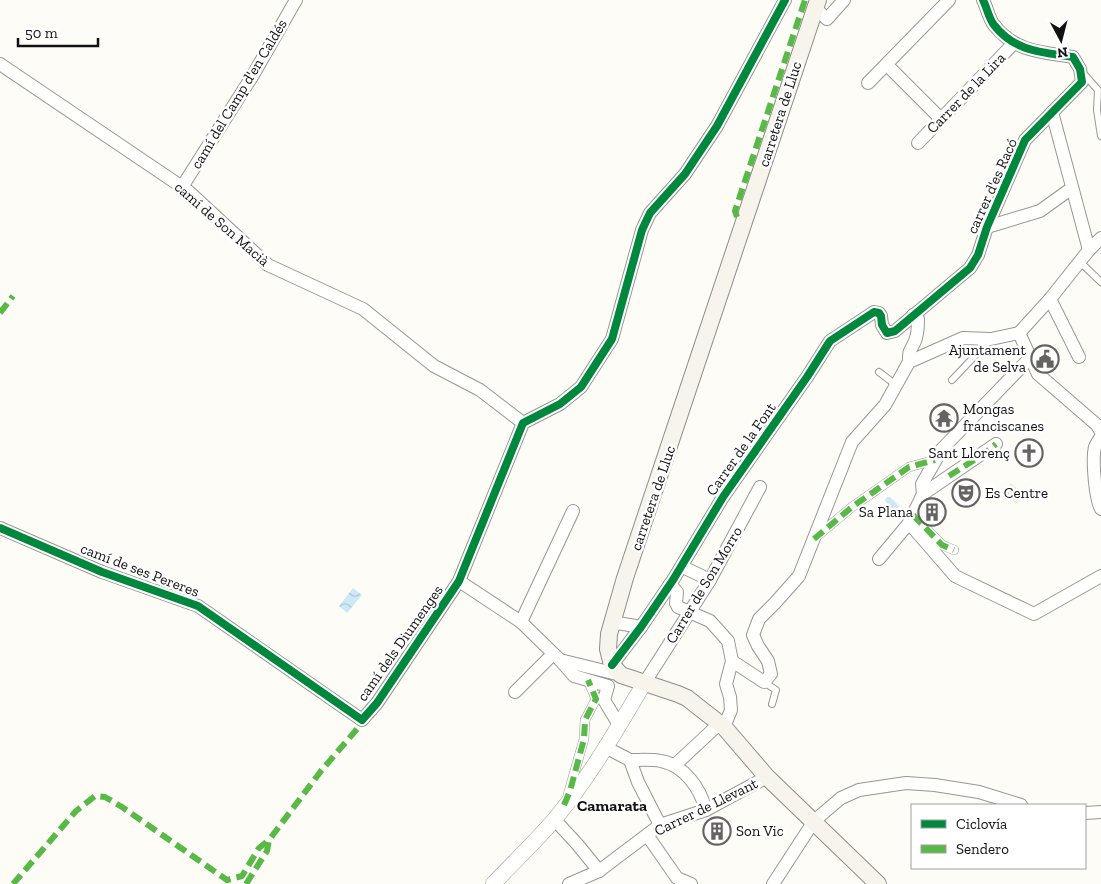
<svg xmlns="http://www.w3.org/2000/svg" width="1101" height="884" font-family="'Zilla Slab',serif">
<defs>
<pattern id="park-tufts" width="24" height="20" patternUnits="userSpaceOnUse" patternTransform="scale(1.25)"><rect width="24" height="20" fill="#e7f3d7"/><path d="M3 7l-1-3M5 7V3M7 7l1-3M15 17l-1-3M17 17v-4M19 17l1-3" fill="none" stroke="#c5cfb8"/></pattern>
<pattern id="water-waves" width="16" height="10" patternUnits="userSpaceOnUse" patternTransform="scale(1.25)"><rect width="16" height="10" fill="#cde8f7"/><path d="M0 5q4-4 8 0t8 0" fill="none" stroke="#afc6d3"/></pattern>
</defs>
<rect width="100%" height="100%" fill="#fdfcf7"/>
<!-- park -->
<path fill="url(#park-tufts)" d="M 1011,483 L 1025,496 L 1016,504 L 1004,491 Z"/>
<!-- water -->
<g fill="url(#water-waves)">
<path d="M 887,497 L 890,497 L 899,506 L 893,514 L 885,500 Z"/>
<path d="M 353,588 L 362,595 L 347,613 L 339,606 Z"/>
</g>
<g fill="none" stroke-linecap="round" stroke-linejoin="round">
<!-- service casing -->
<g stroke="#979795" stroke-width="8">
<g id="service">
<path d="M 1083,73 L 1098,90 L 1097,110 L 1101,136"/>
<path d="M 1080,262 L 1101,282"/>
<path d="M 879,372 L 896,385"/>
<path d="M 952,380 L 990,340"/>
<path d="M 764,682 L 776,690 L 772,704"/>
</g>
</g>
<!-- pedestrian casing -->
<g stroke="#979795" stroke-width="10">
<g id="pedestrian">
<path d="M 913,515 L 942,545 L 954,550"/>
<path d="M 816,537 L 852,507 L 909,467 L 935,460"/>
<path d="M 568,795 L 584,739 L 585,720 L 596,699 L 588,680"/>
</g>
</g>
<!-- minor casing -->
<g stroke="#979795" stroke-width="14">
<g id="minor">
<path d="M 815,8 L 827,19 L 844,0"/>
<path d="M 0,64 L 188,191 L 268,265 L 363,309 L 434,366 L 480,390 L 523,423"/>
<path d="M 887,65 L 941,119"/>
<path d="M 868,83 L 949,0"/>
<path d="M 918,143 L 1013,44"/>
<path d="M 182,187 L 253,75 L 296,0"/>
<path d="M 987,227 L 1040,211 L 1072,188"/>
<path d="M 1089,250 L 1101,238"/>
<path d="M 1050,299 L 1079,357"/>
<path d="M 1019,333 L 1050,299 L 1089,250 L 1052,112"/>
<path d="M 1019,333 L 1038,374 L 1097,425 L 1101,432"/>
<path d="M 909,362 C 908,351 911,350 915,341 C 918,334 918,327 918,319 L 913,315"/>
<path d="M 1101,437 C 1099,440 1096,444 1095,447 C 1092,459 1095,498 1101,509"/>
<path d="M 923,494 L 922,484 L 942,449 L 1030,358"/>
<path d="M 909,523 L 955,576 L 1034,614 L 1101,576"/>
<path d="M 0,528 L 102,572 L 198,606 L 362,720 L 377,703 L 459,581 L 523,423 L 560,404 L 581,387 L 612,339 L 642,230 L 650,213 L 685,174 L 717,126 L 785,0"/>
<path d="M 879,559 L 909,523 L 923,494 L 996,444"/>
<path d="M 687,569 L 710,580"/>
<path d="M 459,581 L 521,622 L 560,660"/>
<path d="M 670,584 L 677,592 L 676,603 L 678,607 L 710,621 L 728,641 L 732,661 L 726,684 L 730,697 L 731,710 L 724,727"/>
<path d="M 521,622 L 573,511"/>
<path d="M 612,622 L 641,627"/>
<path d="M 732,661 L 764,682 L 771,674 L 768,661 L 758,646 L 753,635 L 759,619 L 775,603 L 799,576 L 852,442 L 885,405 L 909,362 L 963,338 L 991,339 L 1019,333"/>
<path d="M 612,665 L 641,627 L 673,580 L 723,497 L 807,377 L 830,341 L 874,312 L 879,313 L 881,316 L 882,325 L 887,333 L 895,331 L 970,268 L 978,255 L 987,227 L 1025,140 L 1082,82 L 1080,69 L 1073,57 C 1042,52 1015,52 994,25 C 989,19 987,8 983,0"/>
<path d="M 645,682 L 710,580 L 760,487"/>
<path d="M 515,692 L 553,654"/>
<path d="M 619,725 L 604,700 L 608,686 L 574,676 L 560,660 L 621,675"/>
<path d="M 605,747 L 630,760 L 638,782 L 660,825"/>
<path d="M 630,760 C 640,760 651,759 661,761 C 684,765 700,788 706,810"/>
<path d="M 675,765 L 720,723"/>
<path d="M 1085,813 L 1101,812"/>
<path d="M 554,819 L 578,845 L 599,871"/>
<path d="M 647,835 L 677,878 L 691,884"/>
<path d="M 569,884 L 599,871 L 660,825 L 706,810 L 767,777"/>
<path d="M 773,884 L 814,821 L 841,798 L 859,790 L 906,783 L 935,785 L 979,792 L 1021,805"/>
</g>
</g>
<!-- tertiary casing -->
<g stroke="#979795" stroke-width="16">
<path id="tertiary" d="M 493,884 C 513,863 535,842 554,820 C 589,778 617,729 645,682"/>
</g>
<!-- secondary casing -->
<g stroke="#8e8d8b" stroke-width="18">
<path id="secondary" d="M 818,0 L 625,578 L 609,634 L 608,649 L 612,665 L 621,675 L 678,694 L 687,698 L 724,727 L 767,777 L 878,884"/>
</g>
<!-- service -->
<use href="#service" stroke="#fffffe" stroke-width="6"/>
<!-- pedestrian -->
<use href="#pedestrian" stroke="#fffffe" stroke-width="9"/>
<!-- minor -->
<use href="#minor" stroke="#fffffe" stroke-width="12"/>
<!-- tertiary -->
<use href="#tertiary" stroke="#fffffe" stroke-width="15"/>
<!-- secondary -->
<use href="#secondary" stroke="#f6f4eb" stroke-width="16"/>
<!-- quiet -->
<g stroke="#58b947" stroke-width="6" stroke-dasharray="12 6" stroke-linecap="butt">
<path d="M 737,217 L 735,211 L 805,0"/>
<path d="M 0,313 L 13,296"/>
<path d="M 949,476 L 985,453 L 996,444"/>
<path d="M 913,515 L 942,545 L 954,550"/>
<path d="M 814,539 L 852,507 L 909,467 L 935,460"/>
<path d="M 564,805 L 570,791 L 584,739 L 585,720 L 596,699 L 588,680"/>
<path d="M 13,884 L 76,811 L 95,796 L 105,797 L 122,807 L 227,880 L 242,876 L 259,848 L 269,840"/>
<path d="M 246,884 L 267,851 L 269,840 L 321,771 L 357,729 L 362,720"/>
</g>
<!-- cycleway casing -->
<g stroke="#fff" stroke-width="11">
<g id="cycleway">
<path d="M 0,528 L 102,572 L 198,606 L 362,720 L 377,703 L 459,581 L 523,423 L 560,404 L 581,387 L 612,339 L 642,230 L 650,213 L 685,174 L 717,126 L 785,0"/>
<path d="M 612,665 L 641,627 L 673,580 L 723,497 L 807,377 L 830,341 L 874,312 L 879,313 L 881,316 L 882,325 L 887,333 L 895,331 L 970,268 L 978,255 L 987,227 L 1025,140 L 1082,82 L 1080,69 L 1073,57 C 1042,52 1015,52 994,25 C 989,19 987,8 983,0"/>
</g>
</g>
<!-- cycleway -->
<use href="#cycleway" stroke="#00873e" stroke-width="8"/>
</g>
<!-- icons -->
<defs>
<g id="civic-ring" transform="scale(1.4375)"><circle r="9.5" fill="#fff" stroke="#646362" stroke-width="1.5"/><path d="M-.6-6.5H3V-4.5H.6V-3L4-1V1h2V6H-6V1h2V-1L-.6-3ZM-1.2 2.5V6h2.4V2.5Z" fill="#646362"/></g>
<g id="temple-ring" transform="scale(1.4375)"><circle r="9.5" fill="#fff" stroke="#646362" stroke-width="1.5"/><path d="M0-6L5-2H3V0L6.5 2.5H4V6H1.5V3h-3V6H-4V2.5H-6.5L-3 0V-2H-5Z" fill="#646362"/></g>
<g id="church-ring" transform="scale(1.4375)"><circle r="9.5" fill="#fff" stroke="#646362" stroke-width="1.5"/><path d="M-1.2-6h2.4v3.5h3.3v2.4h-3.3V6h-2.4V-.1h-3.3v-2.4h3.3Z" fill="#646362"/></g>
<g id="theatre-ring" transform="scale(1.4375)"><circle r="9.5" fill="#fff" stroke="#646362" stroke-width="1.5"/><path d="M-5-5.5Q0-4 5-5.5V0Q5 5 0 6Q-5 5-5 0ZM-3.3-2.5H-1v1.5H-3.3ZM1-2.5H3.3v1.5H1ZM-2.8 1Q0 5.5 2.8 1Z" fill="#646362"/></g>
<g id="building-ring" transform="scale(1.4375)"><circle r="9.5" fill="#fff" stroke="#646362" stroke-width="1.5"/><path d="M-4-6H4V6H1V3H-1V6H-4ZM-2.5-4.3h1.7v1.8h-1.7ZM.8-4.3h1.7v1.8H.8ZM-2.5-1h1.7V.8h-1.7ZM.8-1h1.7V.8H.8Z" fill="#646362"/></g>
</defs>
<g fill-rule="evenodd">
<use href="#civic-ring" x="1045" y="359"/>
<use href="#temple-ring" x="944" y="418"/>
<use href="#church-ring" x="1029" y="453"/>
<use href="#theatre-ring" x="966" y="493"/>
<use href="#building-ring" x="932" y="512"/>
<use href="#building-ring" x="717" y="831"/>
</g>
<g text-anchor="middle" stroke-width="5" stroke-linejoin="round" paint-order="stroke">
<!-- street labels -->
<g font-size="15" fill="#111" stroke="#fff">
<text transform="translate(966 93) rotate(-46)" y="5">Carrer de la Lira</text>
<text transform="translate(239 94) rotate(-59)" y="5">camí del Camp d'en Caldés</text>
<text transform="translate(780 114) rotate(-72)" y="5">carretera de Lluc</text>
<text transform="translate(992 186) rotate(-66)" y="5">carrer d'es Racó</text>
<text transform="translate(222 224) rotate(41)" y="5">camí de Son Macià</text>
<text transform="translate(741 449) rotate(-55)" y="5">Carrer de la Font</text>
<text transform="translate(653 498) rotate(-71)" y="5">carretera de Lluc</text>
<text transform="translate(140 570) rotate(21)" y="5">camí de ses Pereres</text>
<text transform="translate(704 585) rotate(-59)" y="5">Carrer de Son Morro</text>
<text transform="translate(400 643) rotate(-55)" y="5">camí dels Diumenges</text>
<text transform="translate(706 807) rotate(-26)" y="5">Carrer de Llevant</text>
</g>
<!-- poi labels -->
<g font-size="15" fill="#111" stroke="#fff" text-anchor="end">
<text x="1026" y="355">Ajuntament<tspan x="1026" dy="17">de Selva</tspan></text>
<text x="963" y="414" text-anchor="start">Mongas<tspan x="963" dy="17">franciscanes</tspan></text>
<text x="1010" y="458">Sant Llorenç</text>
<text x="985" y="498" text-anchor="start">Es Centre</text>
<text x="913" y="517">Sa Plana</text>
<text x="736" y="836" text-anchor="start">Son Vic</text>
</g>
<!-- neighbourhood labels -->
<g font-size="16" font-weight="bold" fill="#111" stroke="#fff">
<text x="612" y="811">Camarata</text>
</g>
</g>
<!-- legend -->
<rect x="911" y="804" width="175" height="65" fill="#ffffff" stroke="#a0a0a0"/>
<rect x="921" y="820" width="25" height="8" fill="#00873e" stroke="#a0a0a0"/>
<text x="956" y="829" font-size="15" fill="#111111">Ciclovía</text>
<rect x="921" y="845" width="25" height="8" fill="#58b947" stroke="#a0a0a0"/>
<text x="956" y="854" font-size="15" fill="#111111">Sendero</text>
<!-- north arrow -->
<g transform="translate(1061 40) rotate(173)" stroke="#ffffff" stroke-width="4" paint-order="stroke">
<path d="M0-4L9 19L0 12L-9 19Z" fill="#111111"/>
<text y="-8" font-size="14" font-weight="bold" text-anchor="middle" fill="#111111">N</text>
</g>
<!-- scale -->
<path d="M18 38v8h80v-8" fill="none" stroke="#111111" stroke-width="2.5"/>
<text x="25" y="38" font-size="15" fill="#111111" stroke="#ffffff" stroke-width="4" paint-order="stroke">50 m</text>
</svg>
